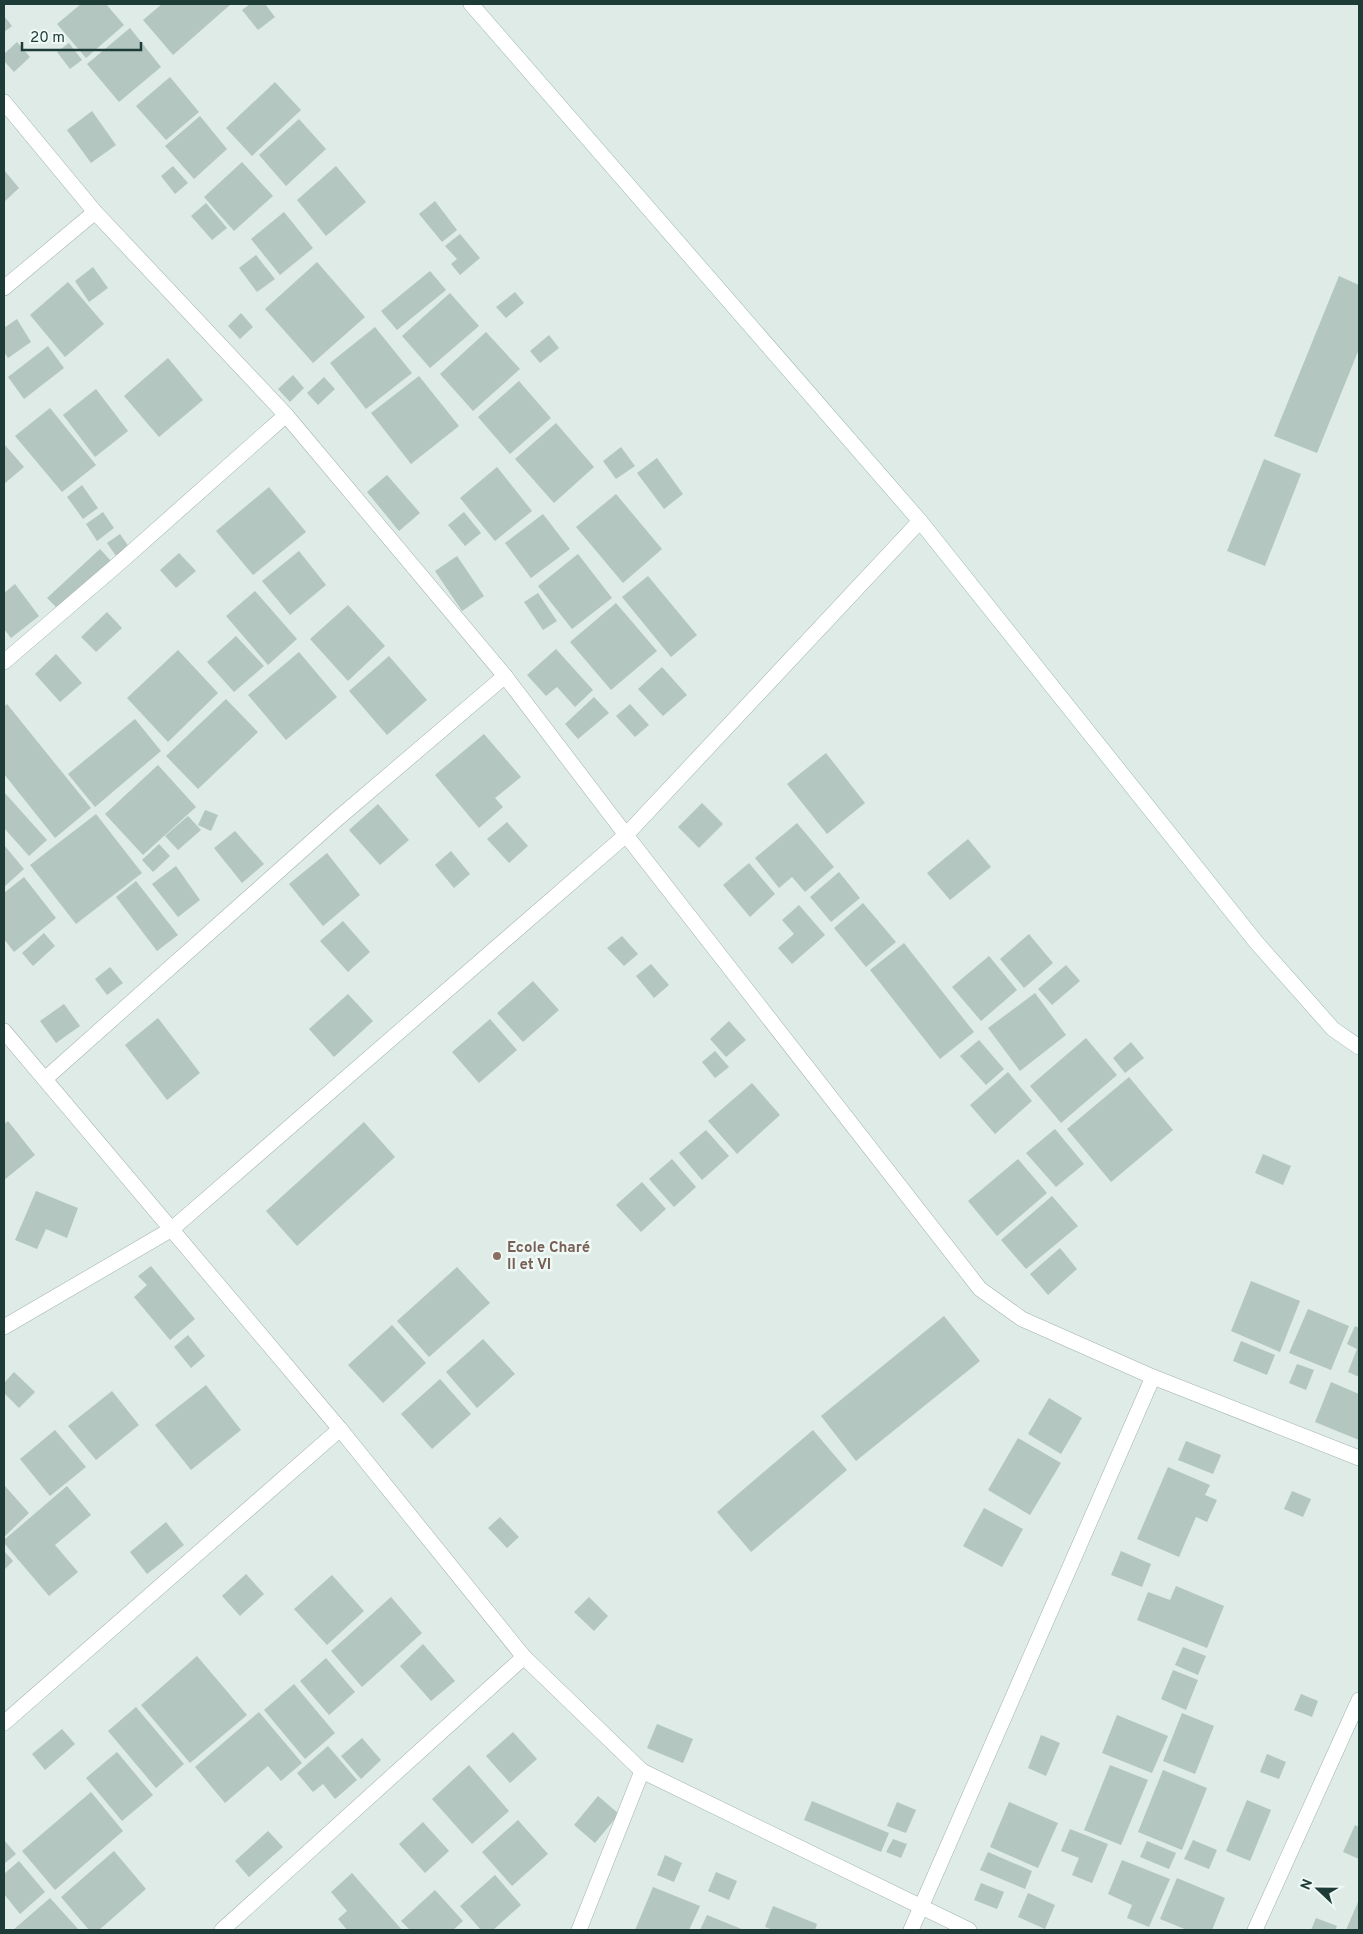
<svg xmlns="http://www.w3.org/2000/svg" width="1363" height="1934" font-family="Overpass,sans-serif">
<rect width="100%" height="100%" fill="#deebe7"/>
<!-- building -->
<g fill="#b3c6c0">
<path d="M 81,4 L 106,4 L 124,25 L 86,58 L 57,24 Z"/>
<path d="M 162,4 L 231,4 L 173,55 L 143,20 Z"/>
<path d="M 250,4 L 265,4 L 275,17 L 258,30 L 242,10 Z"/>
<path d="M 4,16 L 12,26 L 4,32 Z"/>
<path d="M 130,28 L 161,67 L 119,102 L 87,64 Z"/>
<path d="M 17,42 L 30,57 L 14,72 L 4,61 L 4,54 Z"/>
<path d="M 69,43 L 82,60 L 70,69 L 57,52 Z"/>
<path d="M 170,77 L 199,112 L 166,140 L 136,106 Z"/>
<path d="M 275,82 L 301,110 L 252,156 L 226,128 Z"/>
<path d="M 92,111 L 116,145 L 91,163 L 67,130 Z"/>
<path d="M 200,116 L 227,149 L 194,179 L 165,146 Z"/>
<path d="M 299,119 L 326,149 L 286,186 L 259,155 Z"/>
<path d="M 242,162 L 273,196 L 234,231 L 204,197 Z"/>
<path d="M 173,166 L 188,183 L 175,194 L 161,176 Z"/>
<path d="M 336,166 L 366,202 L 326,236 L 297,200 Z"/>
<path d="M 4,170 L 19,188 L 4,202 Z"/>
<path d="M 435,201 L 457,230 L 442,242 L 419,214 Z"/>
<path d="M 206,203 L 227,228 L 212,240 L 191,216 Z"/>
<path d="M 284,212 L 313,248 L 280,275 L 251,239 Z"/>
<path d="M 460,234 L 480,258 L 460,275 L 451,264 L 457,259 L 445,246 Z"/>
<path d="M 256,255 L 275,279 L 257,292 L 239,268 Z"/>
<path d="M 317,262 L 365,317 L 313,363 L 265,309 Z"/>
<path d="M 93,267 L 108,288 L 89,302 L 75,281 Z"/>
<path d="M 430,271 L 446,290 L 397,330 L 381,311 Z"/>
<path d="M 1339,276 L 1359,285 L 1359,349 L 1317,453 L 1274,436 Z"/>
<path d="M 68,282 L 104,324 L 65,357 L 30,315 Z"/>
<path d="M 515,292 L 524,303 L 506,318 L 496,307 Z"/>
<path d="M 450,293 L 479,326 L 430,368 L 402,336 Z"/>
<path d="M 241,313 L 253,327 L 240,339 L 228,326 Z"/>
<path d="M 17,319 L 31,342 L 8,358 L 4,352 L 4,328 Z"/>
<path d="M 375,327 L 412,373 L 366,409 L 330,363 Z"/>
<path d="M 486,332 L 520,369 L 473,411 L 440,374 Z"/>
<path d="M 549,335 L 559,348 L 540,363 L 530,351 Z"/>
<path d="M 48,346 L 64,368 L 24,399 L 8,377 Z"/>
<path d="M 168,358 L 203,400 L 159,437 L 124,396 Z"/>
<path d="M 293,375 L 304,388 L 290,402 L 278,389 Z"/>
<path d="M 419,376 L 459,426 L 411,464 L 371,413 Z"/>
<path d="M 324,377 L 335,389 L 318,405 L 307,393 Z"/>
<path d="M 519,381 L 551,418 L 510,454 L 478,417 Z"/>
<path d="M 96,389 L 128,431 L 95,457 L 63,415 Z"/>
<path d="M 50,408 L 96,465 L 62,492 L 15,436 Z"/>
<path d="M 556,423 L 594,467 L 554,503 L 515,459 Z"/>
<path d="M 4,444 L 24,467 L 4,484 Z"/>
<path d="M 621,447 L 635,466 L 616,479 L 603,461 Z"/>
<path d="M 657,458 L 683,494 L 664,509 L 637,473 Z"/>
<path d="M 1264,459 L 1301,474 L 1265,566 L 1227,551 Z"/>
<path d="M 497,467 L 532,511 L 495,541 L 460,498 Z"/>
<path d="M 387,475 L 420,513 L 399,531 L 367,492 Z"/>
<path d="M 82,485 L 98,508 L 83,519 L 67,497 Z"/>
<path d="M 269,487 L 306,532 L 253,575 L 216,531 Z"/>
<path d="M 616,494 L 662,549 L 623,583 L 576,527 Z"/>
<path d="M 103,512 L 114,528 L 97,541 L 86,524 Z"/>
<path d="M 464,512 L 481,533 L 465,546 L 448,525 Z"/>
<path d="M 543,514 L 570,549 L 531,578 L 505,543 Z"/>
<path d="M 120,534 L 129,547 L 116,556 L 107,543 Z"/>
<path d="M 100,549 L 111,561 L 58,609 L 47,598 Z"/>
<path d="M 299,551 L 326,585 L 290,615 L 262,581 Z"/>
<path d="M 179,553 L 196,571 L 176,588 L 160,570 Z"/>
<path d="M 578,554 L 612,598 L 572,629 L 538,586 Z"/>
<path d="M 457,556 L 484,596 L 462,611 L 435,571 Z"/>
<path d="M 648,576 L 697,635 L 671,657 L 622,597 Z"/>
<path d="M 15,584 L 39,616 L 11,638 L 4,629 L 4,593 Z"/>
<path d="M 255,591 L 297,639 L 268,665 L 226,616 Z"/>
<path d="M 538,593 L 557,621 L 543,630 L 524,602 Z"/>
<path d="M 616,603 L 657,651 L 611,690 L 570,642 Z"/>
<path d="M 348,605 L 385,646 L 348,681 L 310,639 Z"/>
<path d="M 107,612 L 122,628 L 96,652 L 81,637 Z"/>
<path d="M 236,636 L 264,666 L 234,692 L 207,662 Z"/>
<path d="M 556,649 L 593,690 L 575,707 L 557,687 L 546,696 L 527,675 Z"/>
<path d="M 178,650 L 218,693 L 168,742 L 127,698 Z"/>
<path d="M 299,652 L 337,697 L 286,740 L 248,695 Z"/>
<path d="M 56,654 L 82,683 L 60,702 L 35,674 Z"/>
<path d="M 389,656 L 427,700 L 387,735 L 349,691 Z"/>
<path d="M 662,667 L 687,695 L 663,716 L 638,689 Z"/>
<path d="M 594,697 L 609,713 L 578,739 L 565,724 Z"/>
<path d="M 226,699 L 258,732 L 198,789 L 166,756 Z"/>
<path d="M 7,704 L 91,808 L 55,838 L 4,774 L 4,707 Z"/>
<path d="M 630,704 L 649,725 L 635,737 L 616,716 Z"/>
<path d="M 135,719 L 161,751 L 95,807 L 68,774 Z"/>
<path d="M 484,734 L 521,777 L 495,798 L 503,807 L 479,828 L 435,775 Z"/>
<path d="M 826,753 L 865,803 L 827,834 L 787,784 Z"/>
<path d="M 158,765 L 196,807 L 143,855 L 105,814 Z"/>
<path d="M 4,792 L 47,840 L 29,856 L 4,828 Z"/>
<path d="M 702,803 L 723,824 L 699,848 L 678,827 Z"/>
<path d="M 378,804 L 409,840 L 380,865 L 349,830 Z"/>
<path d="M 205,810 L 218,815 L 211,831 L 198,825 Z"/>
<path d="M 96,814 L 142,873 L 76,924 L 30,865 Z"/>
<path d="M 188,816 L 201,830 L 178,850 L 165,836 Z"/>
<path d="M 507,822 L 528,846 L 509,863 L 487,839 Z"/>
<path d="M 797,823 L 834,867 L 805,892 L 792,877 L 779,888 L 755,858 Z"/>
<path d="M 235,831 L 264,864 L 242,883 L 214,848 Z"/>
<path d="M 968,839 L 991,867 L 950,900 L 927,873 Z"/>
<path d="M 159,844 L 170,856 L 153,872 L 142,860 Z"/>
<path d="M 4,845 L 24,869 L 4,887 Z"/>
<path d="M 451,851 L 470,874 L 454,888 L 435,865 Z"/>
<path d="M 327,853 L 360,895 L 323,926 L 289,884 Z"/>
<path d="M 749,863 L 775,894 L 750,917 L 723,885 Z"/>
<path d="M 176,866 L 200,900 L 178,917 L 152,884 Z"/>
<path d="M 839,872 L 860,898 L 831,922 L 810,897 Z"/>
<path d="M 24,877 L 56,918 L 14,952 L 4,939 L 4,893 Z"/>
<path d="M 136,881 L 178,935 L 157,951 L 116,897 Z"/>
<path d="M 863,903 L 896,942 L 866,967 L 834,928 Z"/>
<path d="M 799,905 L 825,935 L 792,964 L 778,948 L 794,934 L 782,920 Z"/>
<path d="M 343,921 L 370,952 L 348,972 L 320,941 Z"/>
<path d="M 44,933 L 55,946 L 33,966 L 22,953 Z"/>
<path d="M 1029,934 L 1053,963 L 1024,988 L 1000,959 Z"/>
<path d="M 622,936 L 638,954 L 624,966 L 607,948 Z"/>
<path d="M 904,943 L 974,1032 L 940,1059 L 870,970 Z"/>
<path d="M 989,956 L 1017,990 L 981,1021 L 952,987 Z"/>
<path d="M 651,964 L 669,985 L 654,998 L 636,976 Z"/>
<path d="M 1066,965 L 1080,981 L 1052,1005 L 1038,989 Z"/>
<path d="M 110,967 L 123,983 L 107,995 L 95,979 Z"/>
<path d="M 533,981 L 559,1010 L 523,1042 L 497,1013 Z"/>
<path d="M 1035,993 L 1066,1035 L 1020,1071 L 988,1028 Z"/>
<path d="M 348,994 L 373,1021 L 334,1057 L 309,1029 Z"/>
<path d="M 64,1004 L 80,1026 L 56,1043 L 40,1021 Z"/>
<path d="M 158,1018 L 200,1073 L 167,1100 L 125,1045 Z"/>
<path d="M 490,1019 L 517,1050 L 479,1083 L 452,1052 Z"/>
<path d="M 729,1021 L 746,1040 L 726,1057 L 710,1039 Z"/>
<path d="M 1086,1038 L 1117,1075 L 1061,1123 L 1030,1086 Z"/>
<path d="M 979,1040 L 1004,1069 L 986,1085 L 960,1056 Z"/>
<path d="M 1131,1042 L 1144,1058 L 1125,1073 L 1113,1058 Z"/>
<path d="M 715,1051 L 729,1067 L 715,1078 L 702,1062 Z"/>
<path d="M 1008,1072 L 1032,1101 L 995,1134 L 970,1105 Z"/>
<path d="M 1129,1077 L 1173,1130 L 1111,1182 L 1067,1129 Z"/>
<path d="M 752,1083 L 780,1115 L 737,1154 L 708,1121 Z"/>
<path d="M 8,1121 L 35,1155 L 4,1180 L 4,1124 Z"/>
<path d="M 364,1122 L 395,1157 L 297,1246 L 266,1211 Z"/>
<path d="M 1055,1129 L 1084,1164 L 1056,1187 L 1026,1153 Z"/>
<path d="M 706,1130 L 729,1156 L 702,1180 L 679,1153 Z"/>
<path d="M 1263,1154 L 1291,1166 L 1283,1185 L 1255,1173 Z"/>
<path d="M 672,1159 L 696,1187 L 674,1207 L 649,1179 Z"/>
<path d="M 1018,1159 L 1047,1193 L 997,1236 L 968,1201 Z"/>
<path d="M 642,1182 L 666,1209 L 641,1232 L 616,1205 Z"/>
<path d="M 36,1191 L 78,1208 L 67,1238 L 46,1229 L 37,1249 L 15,1240 Z"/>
<path d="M 1052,1196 L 1078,1226 L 1026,1269 L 1001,1240 Z"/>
<path d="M 1060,1248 L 1077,1269 L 1048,1295 L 1030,1274 Z"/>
<path d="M 151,1266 L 195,1319 L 170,1340 L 134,1297 L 147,1285 L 138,1276 Z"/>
<path d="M 457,1267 L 490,1303 L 429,1357 L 397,1321 Z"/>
<path d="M 1251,1281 L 1300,1301 L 1280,1352 L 1231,1331 Z"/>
<path d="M 1308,1309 L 1349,1326 L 1331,1370 L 1289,1353 Z"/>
<path d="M 944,1316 L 980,1361 L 856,1461 L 821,1416 Z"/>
<path d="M 392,1325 L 426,1363 L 383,1403 L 348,1365 Z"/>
<path d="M 1355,1326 L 1359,1328 L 1359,1377 L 1348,1372 L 1357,1349 L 1347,1344 Z"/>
<path d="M 188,1335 L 205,1356 L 191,1368 L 174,1347 Z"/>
<path d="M 483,1339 L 515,1374 L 477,1408 L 446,1372 Z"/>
<path d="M 1241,1341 L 1275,1355 L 1267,1375 L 1233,1361 Z"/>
<path d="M 1297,1364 L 1314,1370 L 1306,1390 L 1289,1383 Z"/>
<path d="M 14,1372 L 35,1392 L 19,1408 L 4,1393 L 4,1383 Z"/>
<path d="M 440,1379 L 471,1414 L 432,1449 L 401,1414 Z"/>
<path d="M 1331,1382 L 1359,1394 L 1359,1440 L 1315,1422 Z"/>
<path d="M 206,1385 L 241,1430 L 191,1470 L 155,1425 Z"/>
<path d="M 112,1391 L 139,1425 L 96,1460 L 68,1426 Z"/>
<path d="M 1049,1398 L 1082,1418 L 1061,1454 L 1028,1434 Z"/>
<path d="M 55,1430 L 86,1467 L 50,1496 L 20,1459 Z"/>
<path d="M 813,1430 L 847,1470 L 751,1552 L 717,1512 Z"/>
<path d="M 1018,1438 L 1061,1463 L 1030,1515 L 988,1490 Z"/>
<path d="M 1186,1441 L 1221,1455 L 1213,1474 L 1178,1460 Z"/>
<path d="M 1168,1467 L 1210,1485 L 1205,1495 L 1217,1500 L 1207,1522 L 1196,1517 L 1179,1557 L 1137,1539 Z"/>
<path d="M 4,1485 L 29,1513 L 4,1537 Z"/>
<path d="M 67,1486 L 91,1515 L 55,1545 L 78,1572 L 49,1596 L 4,1543 L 4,1540 Z"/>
<path d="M 1292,1491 L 1311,1499 L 1303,1517 L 1284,1509 Z"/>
<path d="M 984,1508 L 1023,1529 L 1002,1567 L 963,1546 Z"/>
<path d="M 500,1517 L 519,1537 L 507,1548 L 488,1528 Z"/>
<path d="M 166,1522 L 184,1545 L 147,1574 L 130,1552 Z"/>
<path d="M 4,1551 L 13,1561 L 4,1570 Z"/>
<path d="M 1121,1551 L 1151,1564 L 1142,1587 L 1111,1575 Z"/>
<path d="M 246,1574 L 264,1594 L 240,1616 L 222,1596 Z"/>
<path d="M 332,1575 L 364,1611 L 327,1645 L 294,1609 Z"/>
<path d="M 1176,1586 L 1224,1606 L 1207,1648 L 1137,1620 L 1148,1592 L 1170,1600 Z"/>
<path d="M 391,1597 L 422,1633 L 362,1687 L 331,1651 Z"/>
<path d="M 589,1597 L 608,1616 L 594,1631 L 574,1612 Z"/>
<path d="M 423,1644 L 455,1681 L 431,1701 L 400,1666 Z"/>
<path d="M 1183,1647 L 1206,1656 L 1198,1675 L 1175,1665 Z"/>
<path d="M 197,1656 L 247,1715 L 190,1763 L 141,1705 Z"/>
<path d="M 326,1658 L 355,1692 L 329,1715 L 300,1681 Z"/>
<path d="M 1173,1670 L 1198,1680 L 1186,1710 L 1161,1699 Z"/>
<path d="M 294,1684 L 335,1733 L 305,1759 L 264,1710 Z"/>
<path d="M 1301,1694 L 1318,1701 L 1312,1717 L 1294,1710 Z"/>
<path d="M 136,1707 L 184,1764 L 156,1788 L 108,1731 Z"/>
<path d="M 259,1712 L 302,1763 L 281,1781 L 268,1766 L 225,1803 L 195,1767 Z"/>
<path d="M 1182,1713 L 1214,1726 L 1195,1774 L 1163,1761 Z"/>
<path d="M 1117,1715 L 1168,1736 L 1152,1773 L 1102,1753 Z"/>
<path d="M 657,1724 L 693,1739 L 683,1763 L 647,1748 Z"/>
<path d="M 62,1729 L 75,1744 L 45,1770 L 32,1754 Z"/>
<path d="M 513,1732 L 537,1759 L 510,1783 L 486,1756 Z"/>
<path d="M 1041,1735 L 1060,1743 L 1046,1776 L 1028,1768 Z"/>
<path d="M 362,1738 L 381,1760 L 361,1779 L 341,1756 Z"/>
<path d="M 328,1746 L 357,1780 L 335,1799 L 323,1784 L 313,1792 L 297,1773 Z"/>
<path d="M 117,1752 L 153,1795 L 122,1821 L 86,1778 Z"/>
<path d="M 1267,1754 L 1286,1762 L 1279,1779 L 1260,1772 Z"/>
<path d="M 469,1765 L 509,1811 L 472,1844 L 432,1799 Z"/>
<path d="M 1110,1765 L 1148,1780 L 1121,1845 L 1084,1830 Z"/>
<path d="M 1163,1770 L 1207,1788 L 1182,1850 L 1138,1832 Z"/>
<path d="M 91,1792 L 123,1831 L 55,1890 L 22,1851 Z"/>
<path d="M 598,1796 L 619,1814 L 595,1843 L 574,1825 Z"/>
<path d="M 1247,1800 L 1271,1810 L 1250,1861 L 1226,1851 Z"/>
<path d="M 812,1801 L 889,1833 L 881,1852 L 804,1820 Z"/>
<path d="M 897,1802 L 916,1810 L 906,1833 L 887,1826 Z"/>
<path d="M 1009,1802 L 1058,1823 L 1038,1868 L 990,1847 Z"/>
<path d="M 518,1820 L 548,1854 L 512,1886 L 482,1852 Z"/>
<path d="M 423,1822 L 449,1851 L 425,1873 L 399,1844 Z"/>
<path d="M 1355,1825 L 1359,1827 L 1359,1859 L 1343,1852 Z"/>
<path d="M 1070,1829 L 1108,1844 L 1092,1883 L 1072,1875 L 1079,1858 L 1061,1851 Z"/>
<path d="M 268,1831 L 283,1847 L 249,1877 L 235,1861 Z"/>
<path d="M 893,1839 L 907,1844 L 901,1858 L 886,1852 Z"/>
<path d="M 4,1840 L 16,1854 L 4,1864 Z"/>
<path d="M 1193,1840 L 1217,1850 L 1209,1869 L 1184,1859 Z"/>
<path d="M 1147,1841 L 1176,1853 L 1169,1869 L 1140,1857 Z"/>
<path d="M 114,1851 L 146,1889 L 99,1930 L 89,1930 L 61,1897 Z"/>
<path d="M 988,1852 L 1032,1871 L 1025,1889 L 980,1870 Z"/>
<path d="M 665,1855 L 682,1863 L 674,1882 L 657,1875 Z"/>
<path d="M 1122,1860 L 1170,1879 L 1149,1927 L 1127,1918 L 1132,1905 L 1108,1894 Z"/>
<path d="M 19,1861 L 45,1892 L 20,1914 L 4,1894 L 4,1874 Z"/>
<path d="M 716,1872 L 737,1881 L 729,1900 L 708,1891 Z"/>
<path d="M 352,1873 L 402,1930 L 347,1930 L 338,1919 L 347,1911 L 331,1892 Z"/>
<path d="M 495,1875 L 521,1905 L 493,1930 L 481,1930 L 460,1906 Z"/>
<path d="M 1177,1878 L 1225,1898 L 1212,1930 L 1187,1930 L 1160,1919 Z"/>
<path d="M 981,1883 L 1004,1892 L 997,1909 L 974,1900 Z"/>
<path d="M 653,1887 L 700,1906 L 689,1930 L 635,1930 Z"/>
<path d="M 435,1890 L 463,1921 L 453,1930 L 410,1930 L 401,1921 Z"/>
<path d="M 1028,1893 L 1055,1905 L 1045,1929 L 1018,1917 Z"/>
<path d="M 50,1898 L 79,1930 L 13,1930 Z"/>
<path d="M 1358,1902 L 1359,1903 L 1359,1930 L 1346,1930 Z"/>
<path d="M 773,1906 L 817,1924 L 815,1930 L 773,1930 L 765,1927 Z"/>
<path d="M 707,1915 L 744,1930 L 700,1930 Z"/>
<path d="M 1316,1918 L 1337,1926 L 1335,1930 L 1311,1930 Z"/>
</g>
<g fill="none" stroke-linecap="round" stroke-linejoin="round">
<!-- street casing -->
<g stroke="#a1b3af" stroke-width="16">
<g id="street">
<path d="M 4,102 L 95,212 L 286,415 L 505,676 L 626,835 L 980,1289 L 1022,1319 L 1153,1377 L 1359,1458"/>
<path d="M 4,288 L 95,212"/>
<path d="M 4,662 L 117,565 L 286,415"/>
<path d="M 4,1031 L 340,1429 L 524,1657 L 642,1771 L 969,1930"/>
<path d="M 45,1079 L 336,820 L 505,676"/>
<path d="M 4,1327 L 172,1229 L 626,835 L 920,521"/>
<path d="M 4,1723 L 340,1429"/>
<path d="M 222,1930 L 524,1657"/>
<path d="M 579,1930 L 642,1771"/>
<path d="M 911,1930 L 1153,1377"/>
<path d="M 1255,1930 L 1359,1700"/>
</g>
</g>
<!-- secondary casing -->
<g stroke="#9cb8b1" stroke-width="16">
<path id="secondary" d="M 471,4 L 920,521 L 1256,942 L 1333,1029 L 1359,1047"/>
</g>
<!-- street -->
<use href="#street" stroke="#fff" stroke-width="15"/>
<!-- secondary -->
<use href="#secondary" stroke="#fff" stroke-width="15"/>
</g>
<!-- markers -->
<circle fill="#8d6e63" stroke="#eef8f4" stroke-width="2" cx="497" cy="1256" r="5"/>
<g text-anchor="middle" stroke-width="5" stroke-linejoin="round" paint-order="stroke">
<!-- education labels -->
<g font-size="15" font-weight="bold" fill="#785e54" stroke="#eef8f4" text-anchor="start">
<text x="507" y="1252">Ecole Charé<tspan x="507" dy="17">II et VI</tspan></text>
</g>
</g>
<!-- border -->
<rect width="1363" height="1934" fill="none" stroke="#1e3c37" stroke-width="10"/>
<!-- north arrow -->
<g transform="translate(1318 1889) rotate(292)" stroke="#eef8f4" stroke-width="4" paint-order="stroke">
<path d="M0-4L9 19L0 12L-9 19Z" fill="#1e3c37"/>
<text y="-8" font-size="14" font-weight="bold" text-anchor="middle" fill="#1e3c37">N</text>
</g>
<!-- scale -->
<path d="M22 42v8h119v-8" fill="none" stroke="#1e3c37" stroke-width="2.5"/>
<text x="30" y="42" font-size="15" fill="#1e3c37" stroke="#eef8f4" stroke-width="4" paint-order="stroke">20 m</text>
</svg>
